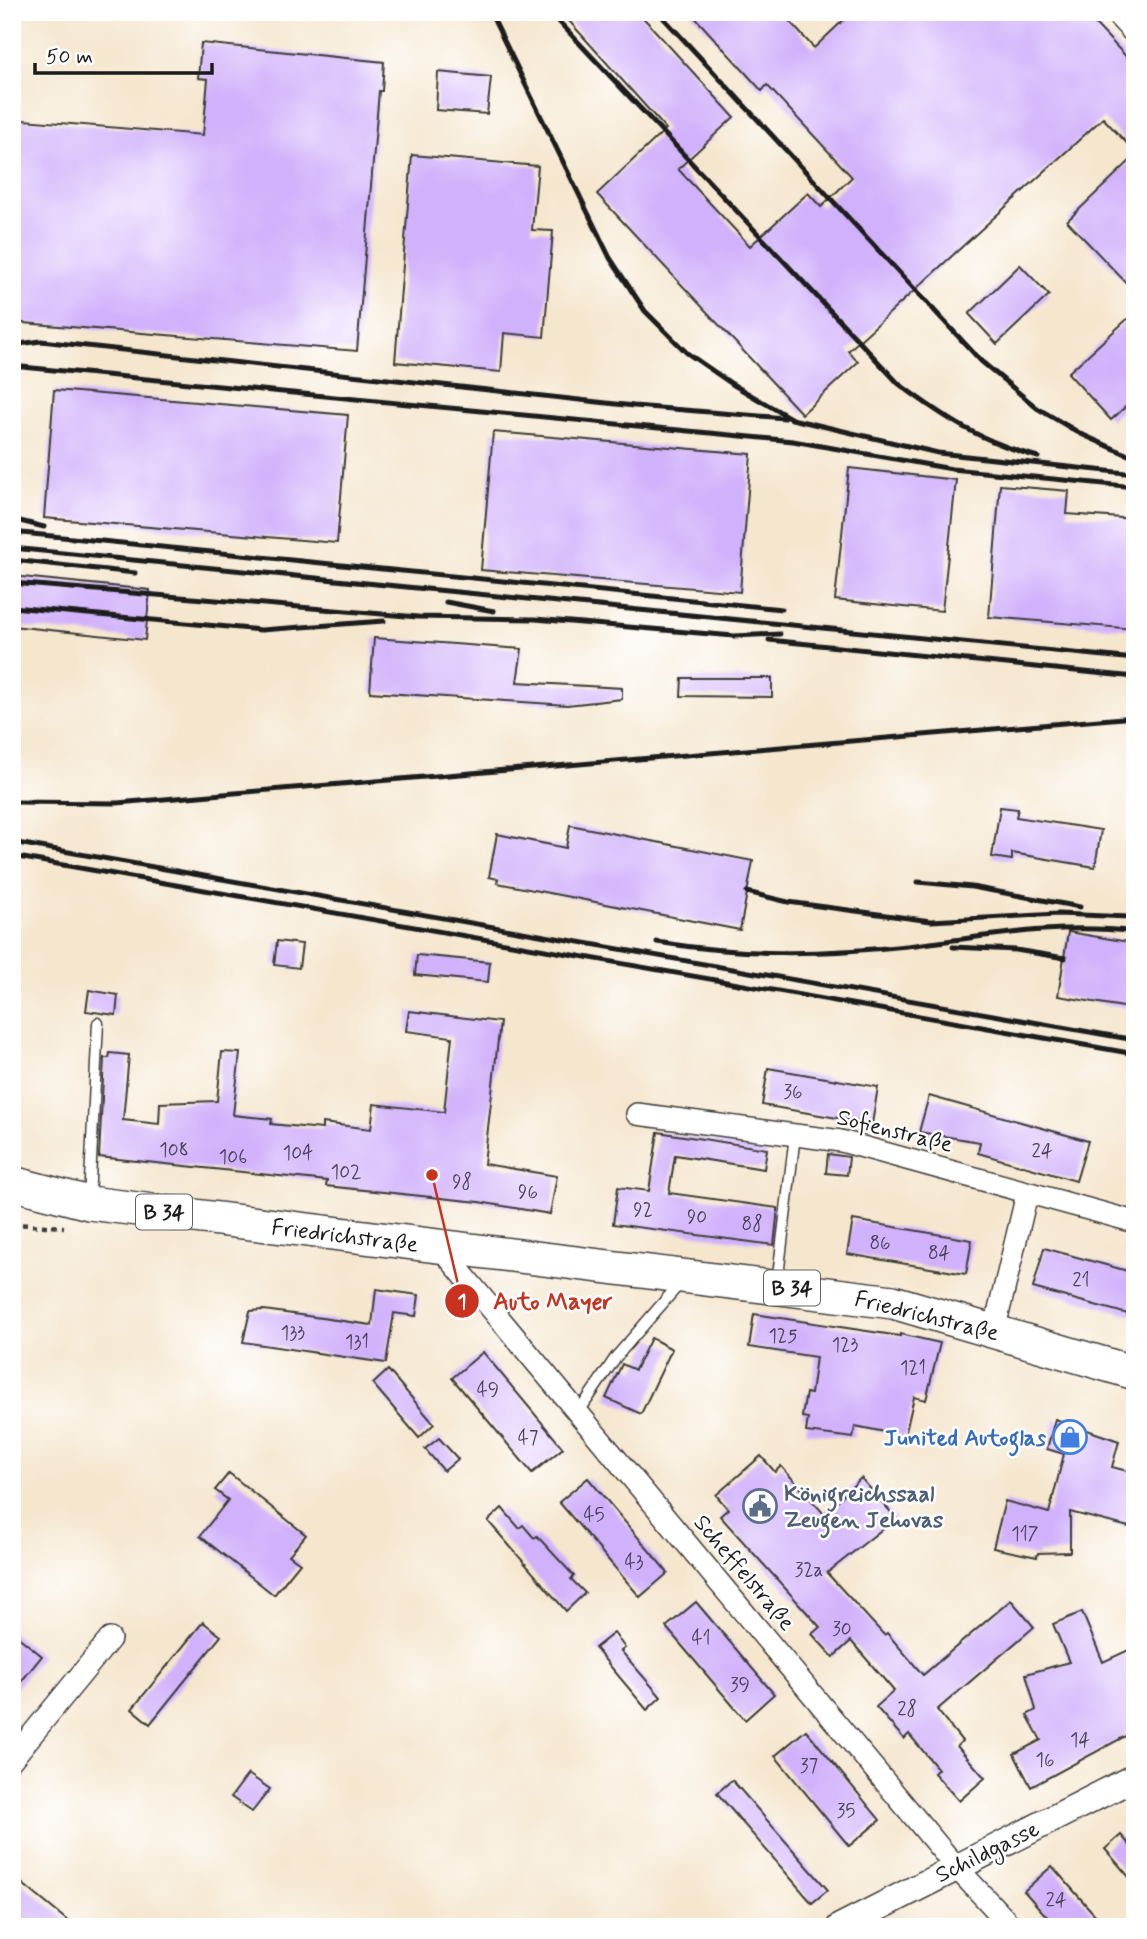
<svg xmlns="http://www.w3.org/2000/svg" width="1147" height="1939" font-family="Mynerve,sans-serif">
<rect width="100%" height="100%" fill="#fff"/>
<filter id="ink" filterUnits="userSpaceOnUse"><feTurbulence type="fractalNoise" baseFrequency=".0143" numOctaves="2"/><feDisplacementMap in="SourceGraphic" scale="14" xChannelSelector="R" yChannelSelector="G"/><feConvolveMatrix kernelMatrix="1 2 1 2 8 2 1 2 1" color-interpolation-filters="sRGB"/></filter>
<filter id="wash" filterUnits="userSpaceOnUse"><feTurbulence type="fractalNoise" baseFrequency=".00686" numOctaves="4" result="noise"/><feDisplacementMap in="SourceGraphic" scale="28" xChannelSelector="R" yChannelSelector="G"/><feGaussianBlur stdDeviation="1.57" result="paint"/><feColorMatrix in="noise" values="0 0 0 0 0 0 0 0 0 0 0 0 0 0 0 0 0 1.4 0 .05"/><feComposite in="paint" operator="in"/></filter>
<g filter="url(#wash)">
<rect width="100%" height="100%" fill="#f5e6ce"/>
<g id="blocks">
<!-- building -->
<g fill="#d0b1fb">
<path d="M 561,12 L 638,12 L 734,117 L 678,169 L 750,246 L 808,193 L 821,207 L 852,177 L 767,85 L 762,91 L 690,12 L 781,12 L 814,48 L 852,12 L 1084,12 L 1135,66 L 1135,152 L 1103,118 L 848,351 L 858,362 L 802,414 L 597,194 L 666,129 Z"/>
<path d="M 201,43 L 384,62 L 382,91 L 379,91 L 357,351 L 12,322 L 12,119 L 203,135 L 208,79 L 198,78 Z"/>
<path d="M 438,72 L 491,77 L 487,114 L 436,110 Z"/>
<path d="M 412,155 L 538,166 L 532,230 L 553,231 L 544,337 L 504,333 L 501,372 L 395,362 Z"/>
<path d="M 1135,156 L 1135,292 L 1067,221 Z"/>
<path d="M 1020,265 L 1049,295 L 997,344 L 969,314 Z"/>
<path d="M 1135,312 L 1135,398 L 1111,420 L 1068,373 Z"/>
<path d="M 54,390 L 348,415 L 337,543 L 44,518 Z"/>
<path d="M 493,432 L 751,454 L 740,592 L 481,570 Z"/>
<path d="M 849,468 L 956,480 L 942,611 L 835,600 Z"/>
<path d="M 1000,485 L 1069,491 L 1067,514 L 1135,519 L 1135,629 L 989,617 Z"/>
<path d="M 12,576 L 150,590 L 145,640 L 12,626 Z"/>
<path d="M 374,638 L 522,649 L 517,682 L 622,688 L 622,699 L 567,705 L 370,692 Z"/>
<path d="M 682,678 L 772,678 L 772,697 L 681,696 Z"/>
<path d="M 1000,807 L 1018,809 L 1016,817 L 1101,830 L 1095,867 L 1012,853 L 1012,860 L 992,857 Z"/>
<path d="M 570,825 L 753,861 L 740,930 L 497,883 L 498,879 L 489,877 L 497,834 L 566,848 Z"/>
<path d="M 1068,932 L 1135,943 L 1135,1009 L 1058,996 Z"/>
<path d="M 277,941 L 302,944 L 299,968 L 274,965 Z"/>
<path d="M 417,955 L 490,962 L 488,982 L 415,975 Z"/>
<path d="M 89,990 L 118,995 L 116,1015 L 86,1011 Z"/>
<path d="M 409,1011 L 500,1022 L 484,1164 L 557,1176 L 550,1214 L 479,1202 L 326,1186 L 327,1181 L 99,1157 L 104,1058 L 109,1058 L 110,1053 L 129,1055 L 123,1120 L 159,1124 L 160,1103 L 217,1101 L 222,1052 L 240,1053 L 233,1115 L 272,1119 L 271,1124 L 322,1129 L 322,1123 L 371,1129 L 374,1104 L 444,1112 L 452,1037 L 406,1031 Z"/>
<path d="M 768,1068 L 878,1087 L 872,1124 L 762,1105 Z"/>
<path d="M 929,1096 L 1088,1141 L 1076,1181 L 978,1153 L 980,1142 L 919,1132 Z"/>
<path d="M 658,1132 L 767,1149 L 764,1169 L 675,1155 L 669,1193 L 778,1208 L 774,1245 L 613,1224 L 618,1187 L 649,1191 Z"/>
<path d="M 828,1154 L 849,1157 L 847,1175 L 826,1173 Z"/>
<path d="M 853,1220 L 972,1240 L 966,1274 L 847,1254 Z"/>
<path d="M 1044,1248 L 1135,1273 L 1135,1316 L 1033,1288 Z"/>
<path d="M 376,1289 L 419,1295 L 416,1316 L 394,1313 L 386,1363 L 243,1342 L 250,1311 L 264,1310 L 372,1325 Z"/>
<path d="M 754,1314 L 900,1336 L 900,1334 L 940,1343 L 926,1400 L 914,1397 L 905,1436 L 855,1426 L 853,1438 L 806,1432 L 808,1418 L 802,1417 L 806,1393 L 811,1394 L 816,1357 L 749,1347 Z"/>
<path d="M 651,1338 L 672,1349 L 641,1414 L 606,1398 L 622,1364 L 635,1370 Z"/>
<path d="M 483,1352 L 563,1448 L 532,1473 L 452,1378 Z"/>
<path d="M 388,1370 L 434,1424 L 419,1438 L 373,1384 Z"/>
<path d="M 1055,1419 L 1119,1441 L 1112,1467 L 1135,1473 L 1135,1517 L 1132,1516 L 1129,1527 L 1070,1512 L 1070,1552 L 1038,1553 L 1037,1557 L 993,1548 L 1005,1501 L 1049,1513 L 1064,1454 L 1047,1449 Z"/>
<path d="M 439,1438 L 458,1459 L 444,1471 L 425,1449 Z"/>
<path d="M 761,1456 L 775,1472 L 781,1466 L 824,1514 L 861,1478 L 896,1518 L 827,1573 L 884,1635 L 887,1633 L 923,1675 L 1011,1600 L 1034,1627 L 937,1710 L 962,1741 L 957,1746 L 985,1778 L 959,1801 L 934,1773 L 938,1769 L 909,1734 L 904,1739 L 876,1707 L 894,1691 L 851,1641 L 833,1657 L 812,1634 L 820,1627 L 720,1516 L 728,1509 L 716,1495 Z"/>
<path d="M 229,1473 L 306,1535 L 289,1555 L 300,1563 L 274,1595 L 200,1536 L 228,1500 L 215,1490 Z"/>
<path d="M 588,1478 L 668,1573 L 640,1597 L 559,1502 Z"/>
<path d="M 502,1508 L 519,1528 L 523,1525 L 534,1538 L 537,1536 L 574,1576 L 571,1579 L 585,1593 L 566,1611 L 488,1521 Z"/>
<path d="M 696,1602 L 774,1694 L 745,1720 L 666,1627 Z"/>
<path d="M 1082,1612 L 1103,1662 L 1135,1647 L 1135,1731 L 1031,1787 L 1014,1754 L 1041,1740 L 1027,1715 L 1036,1710 L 1026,1674 L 1069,1662 L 1053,1624 Z"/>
<path d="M 203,1622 L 221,1636 L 150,1724 L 132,1709 Z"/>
<path d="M 12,1632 L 42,1656 L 12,1693 Z"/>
<path d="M 614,1633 L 625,1648 L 621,1651 L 661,1697 L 647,1710 L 595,1648 Z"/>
<path d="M 806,1730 L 880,1820 L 849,1846 L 775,1756 Z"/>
<path d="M 248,1774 L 270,1789 L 252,1812 L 231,1797 Z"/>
<path d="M 732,1780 L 828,1890 L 812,1903 L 717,1793 Z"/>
<path d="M 1121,1835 L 1135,1851 L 1135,1884 L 1105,1849 Z"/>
<path d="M 1052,1866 L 1087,1906 L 1106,1927 L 1056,1927 L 1024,1891 Z"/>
<path d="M 12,1875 L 75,1927 L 12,1927 Z"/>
</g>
</g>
</g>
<g filter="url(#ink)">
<use href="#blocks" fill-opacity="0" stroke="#3d3a37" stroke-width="2"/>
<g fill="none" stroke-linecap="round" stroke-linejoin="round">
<!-- service casing -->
<g stroke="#3d3a37" stroke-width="13">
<g id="service">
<path d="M 1107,12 L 1135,42"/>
<path d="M 89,1200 L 98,1023"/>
<path d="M 777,1284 L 795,1135"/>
<path d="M 578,1413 L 616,1357 L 682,1281"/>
</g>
</g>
<!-- minor casing -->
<g stroke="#3d3a37" stroke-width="24">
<g id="minor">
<path d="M 637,1114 L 841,1141 L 1135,1222"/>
<path d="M 440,1247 L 955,1866 L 1012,1927"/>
<path d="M 994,1331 L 1027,1194"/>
<path d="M 12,1759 L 110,1639"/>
</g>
</g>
<!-- tertiary casing -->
<g stroke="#3d3a37" stroke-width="29">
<path id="tertiary" d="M 840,1927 L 1135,1777"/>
</g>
<!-- primary casing -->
<g stroke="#3d3a37" stroke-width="36">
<path id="primary" d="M 12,1183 L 89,1203 L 893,1302 L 1135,1373"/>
</g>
<!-- path -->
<path stroke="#3d3a37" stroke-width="4.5" stroke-dasharray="5 5" stroke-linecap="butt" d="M 12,1224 L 64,1227"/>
<!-- service -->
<use href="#service" stroke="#fff" stroke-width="10"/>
<!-- minor -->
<use href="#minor" stroke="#fff" stroke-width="21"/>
<!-- tertiary -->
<use href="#tertiary" stroke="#fff" stroke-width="26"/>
<!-- primary -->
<use href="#primary" stroke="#fff" stroke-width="33"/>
<!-- rail -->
<g stroke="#1c1c1c" stroke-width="5">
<path d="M 490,12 L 610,258 L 645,311 L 687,353 L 732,384 L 792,419 L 938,453 L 1135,474"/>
<path d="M 550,12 L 899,384 C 946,419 980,441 1038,457"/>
<path d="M 658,12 L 981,361 L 1037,408 L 1081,434 L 1135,458"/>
<path d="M 12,345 L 41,341 L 634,406 L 785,418"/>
<path d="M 12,366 L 793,441 L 952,469 L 1135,487"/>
<path d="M 12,519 L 44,527"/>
<path d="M 12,532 L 782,609"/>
<path d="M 12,548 L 1135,659"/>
<path d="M 12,560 L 135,573"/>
<path d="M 12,583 L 418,617 L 535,619 L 734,636 L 780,634"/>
<path d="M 446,602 L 494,611"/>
<path d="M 12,607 L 261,630 L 384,621"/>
<path d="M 769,640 L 1135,677"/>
<path d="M 12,802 L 117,803 L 1135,717"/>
<path d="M 12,842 L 1135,1040"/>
<path d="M 12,856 L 1135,1054"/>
<path d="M 918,882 L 972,887 L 1080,907"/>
<path d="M 747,892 L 788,902 L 931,921 L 1058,914 L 1129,917"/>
<path d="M 657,942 C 742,956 821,955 907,946 C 984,937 1057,922 1135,932"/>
<path d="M 953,947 L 1016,950 L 1065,958"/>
</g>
</g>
</g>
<!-- icons -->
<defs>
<g id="shop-ring" transform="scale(1.75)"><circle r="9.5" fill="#fff" stroke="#3f7fe0" stroke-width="1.5"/><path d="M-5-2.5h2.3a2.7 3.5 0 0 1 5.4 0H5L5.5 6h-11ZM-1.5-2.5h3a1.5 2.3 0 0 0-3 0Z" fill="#3f7fe0"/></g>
<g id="civic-ring" transform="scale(1.75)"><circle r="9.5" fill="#fff" stroke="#5c6f8a" stroke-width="1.5"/><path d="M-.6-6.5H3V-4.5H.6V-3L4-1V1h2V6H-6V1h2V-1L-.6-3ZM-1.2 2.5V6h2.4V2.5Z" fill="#5c6f8a"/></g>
</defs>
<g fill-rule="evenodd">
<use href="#shop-ring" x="1070" y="1437"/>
<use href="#civic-ring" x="760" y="1506"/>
</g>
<g text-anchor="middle" stroke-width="5" stroke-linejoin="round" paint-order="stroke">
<!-- number labels -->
<g font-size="19" fill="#494154">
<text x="793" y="1098">36</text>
<text x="174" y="1156">108</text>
<text x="1042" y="1157">24</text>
<text x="298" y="1159">104</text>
<text x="233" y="1163">106</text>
<text x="346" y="1178">102</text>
<text x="462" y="1188">98</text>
<text x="528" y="1198">96</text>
<text x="643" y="1216">92</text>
<text x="697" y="1223">90</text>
<text x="752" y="1230">88</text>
<text x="880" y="1249">86</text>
<text x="939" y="1259">84</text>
<text x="1081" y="1286">21</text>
<text x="293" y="1339">133</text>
<text x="783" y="1342">125</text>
<text x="357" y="1348">131</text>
<text x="845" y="1351">123</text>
<text x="913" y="1374">121</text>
<text x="488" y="1396">49</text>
<text x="528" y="1444">47</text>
<text x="594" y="1521">45</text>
<text x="1025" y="1540">117</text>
<text x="634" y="1568">43</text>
<text x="809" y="1576">32a</text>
<text x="842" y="1635">30</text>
<text x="701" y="1644">41</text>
<text x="740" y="1691">39</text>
<text x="907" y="1715">28</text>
<text x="1080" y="1746">14</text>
<text x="1045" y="1766">16</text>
<text x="809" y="1772">37</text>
<text x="846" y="1817">35</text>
<text x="1056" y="1906">24</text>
</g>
<!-- shield labels -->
<g fill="#fff" stroke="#606060" stroke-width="2">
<rect x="136" y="1194.5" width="56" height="35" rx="5"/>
<rect x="764" y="1270.5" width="56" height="35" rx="5"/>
</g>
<g font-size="21" font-weight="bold" fill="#1c1c1c">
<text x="164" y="1219">B 34</text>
<text x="792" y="1295">B 34</text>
</g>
<!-- street labels -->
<g font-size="23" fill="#1c1c1c" stroke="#fff">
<text transform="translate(895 1130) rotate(14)" y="8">Sofienstraße</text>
<text transform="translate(345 1235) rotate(7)" y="8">Friedrichstraße</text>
<text transform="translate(927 1315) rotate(14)" y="8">Friedrichstraße</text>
<text transform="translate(745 1572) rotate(50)" y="8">Scheffelstraße</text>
<text transform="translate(987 1851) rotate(-26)" y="8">Schildgasse</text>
</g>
<!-- shop labels -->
<g font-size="23" font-weight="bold" fill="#366cbe" stroke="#fff" text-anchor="end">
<text x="1046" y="1445">Junited Autoglas</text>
</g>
<!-- service labels -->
<g font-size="23" font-weight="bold" fill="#4e5e75" stroke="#fff" text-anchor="start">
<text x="784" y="1501">Königreichssaal<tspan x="784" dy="26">Zeugen Jehovas</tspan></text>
</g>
</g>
<!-- callouts -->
<path fill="none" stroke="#c8321e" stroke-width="2.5" d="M432 1175L462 1301"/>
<g fill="#c8321e" stroke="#fff" stroke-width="2.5">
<circle cx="432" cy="1175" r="7"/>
<circle cx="462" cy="1301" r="18"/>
</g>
<g font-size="21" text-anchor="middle" font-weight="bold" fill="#fff">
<text x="462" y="1308">1</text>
</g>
<g font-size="24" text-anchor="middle" font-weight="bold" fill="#c8321e" stroke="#fff" stroke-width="5" stroke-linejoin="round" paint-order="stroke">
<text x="553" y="1309">Auto Mayer</text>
</g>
<!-- margin -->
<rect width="1147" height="1939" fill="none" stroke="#fff" stroke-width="42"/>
<!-- scale -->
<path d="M35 63v10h177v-10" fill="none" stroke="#1c1c1c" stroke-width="3.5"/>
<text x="46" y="63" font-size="21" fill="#1c1c1c" stroke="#ffffff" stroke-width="5" paint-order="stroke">50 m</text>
</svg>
